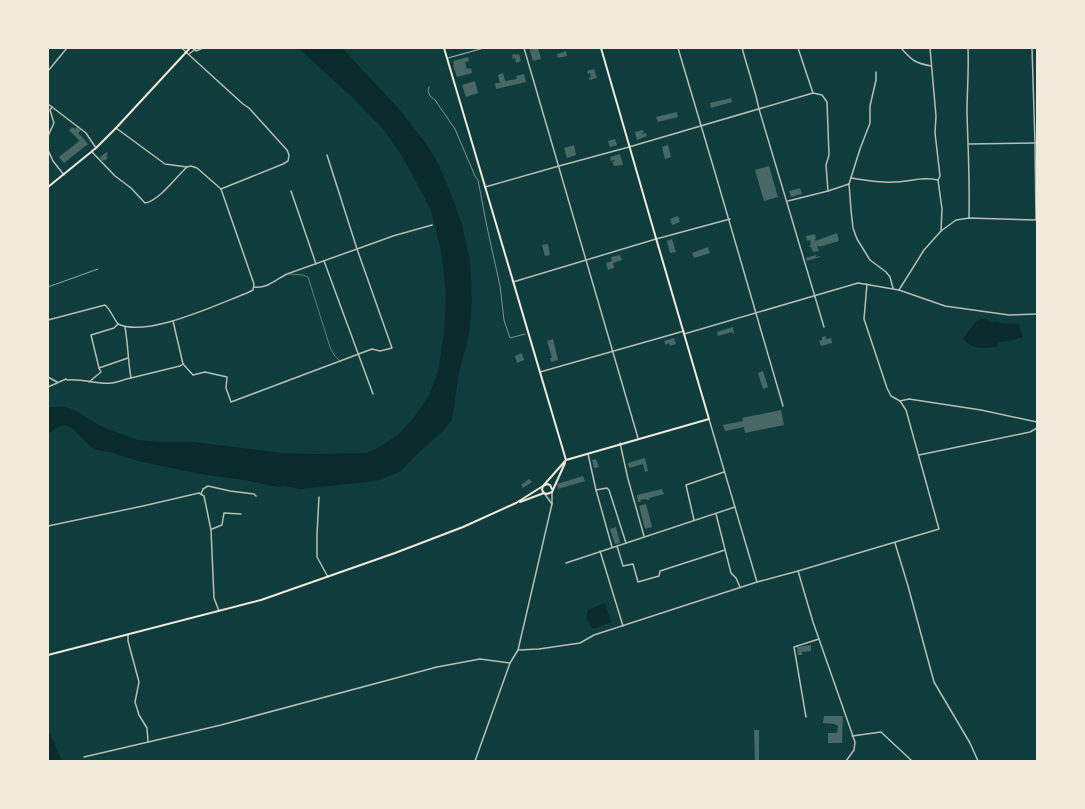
<svg xmlns="http://www.w3.org/2000/svg" width="1085" height="809" font-family="Lato,sans-serif">
<rect width="100%" height="100%" fill="#0f3d3e"/>
<!-- water -->
<g fill="#0a2a2b">
<path d="M 298,48 L 342,48 L 399,109 L 427,145 L 437,161 L 450,191 L 462,225 L 470,261 L 472,302 L 469,335 L 459,373 L 452,419 L 446,428 L 414,457 L 401,471 L 380,480 L 367,482 L 301,489 L 285,486 L 278,487 L 244,480 L 200,474 L 138,461 L 110,452 L 96,450 L 91,447 L 73,429 L 65,425 L 56,428 L 48,434 L 48,407 L 64,407 L 74,410 L 102,427 L 138,440 L 163,442 L 193,442 L 282,453 L 315,454 L 367,453 L 381,446 L 399,434 L 415,416 L 428,397 L 438,372 L 444,333 L 446,293 L 441,251 L 433,218 L 429,206 L 402,156 L 384,130 L 352,97 Z"/>
<path d="M 982,319 L 986,319 L 991,322 C 996,321 997,322 1001,323 C 1007,324 1013,323 1019,324 L 1023,337 L 1010,341 L 999,342 L 997,347 C 983,348 973,350 963,339 L 976,321 Z"/>
<path d="M 605,603 L 611,622 L 596,628 L 591,628 L 586,618 L 588,610 Z"/>
<path d="M 48,729 L 62,761 L 48,761 Z"/>
</g>
<!-- building -->
<g fill="#486865">
<path d="M 529,48 L 538,48 L 541,59 L 533,61 Z"/>
<path d="M 566,51 L 567,56 L 558,58 L 557,54 Z"/>
<path d="M 515,54 L 516,55 L 519,54 L 521,61 L 516,63 L 515,58 L 513,59 L 512,55 Z"/>
<path d="M 468,57 L 469,61 L 465,62 L 467,69 L 471,68 L 472,73 L 457,77 L 453,65 L 454,65 L 453,61 Z"/>
<path d="M 594,69 L 597,78 L 589,80 L 589,78 L 591,77 L 590,73 L 588,74 L 587,71 Z"/>
<path d="M 503,73 L 505,81 L 517,79 L 516,76 L 524,74 L 526,82 L 496,89 L 495,83 L 500,83 L 498,75 Z"/>
<path d="M 475,81 L 478,93 L 466,97 L 462,85 Z"/>
<path d="M 731,98 L 732,102 L 711,108 L 710,103 Z"/>
<path d="M 677,112 L 678,117 L 658,122 L 656,117 Z"/>
<path d="M 72,127 L 75,129 L 77,127 L 81,131 L 78,133 L 83,138 L 80,141 L 69,130 Z"/>
<path d="M 643,130 L 644,132 L 642,133 L 642,134 L 646,133 L 647,136 L 637,140 L 635,132 Z"/>
<path d="M 83,138 L 88,144 L 64,163 L 59,157 Z"/>
<path d="M 615,139 L 617,145 L 610,147 L 608,141 Z"/>
<path d="M 574,145 L 576,155 L 567,158 L 564,148 Z"/>
<path d="M 668,145 L 671,157 L 665,159 L 662,147 Z"/>
<path d="M 107,152 L 108,154 L 106,156 L 108,158 L 104,161 L 103,160 L 102,161 L 100,157 Z"/>
<path d="M 620,154 L 623,165 L 614,166 L 612,162 L 615,161 L 614,160 L 611,161 L 610,157 Z"/>
<path d="M 769,166 L 778,197 L 764,201 L 755,170 Z"/>
<path d="M 800,188 L 802,194 L 791,197 L 789,191 Z"/>
<path d="M 678,216 L 680,222 L 672,225 L 670,219 Z"/>
<path d="M 837,233 L 839,241 L 819,247 L 819,246 L 817,246 L 819,251 L 813,252 L 811,247 L 810,247 L 809,245 L 811,245 L 810,240 L 807,241 L 806,236 L 815,234 L 816,239 L 815,239 L 815,241 Z"/>
<path d="M 672,239 L 676,252 L 670,253 L 667,241 Z"/>
<path d="M 548,244 L 550,255 L 545,256 L 542,245 Z"/>
<path d="M 708,247 L 710,253 L 694,258 L 692,253 Z"/>
<path d="M 620,255 L 622,260 L 613,263 L 614,268 L 608,270 L 606,263 L 612,261 L 611,257 Z"/>
<path d="M 816,255 L 816,257 L 820,256 L 820,257 L 807,261 L 806,258 Z"/>
<path d="M 733,327 L 734,334 L 733,334 L 732,332 L 718,336 L 717,332 Z"/>
<path d="M 825,336 L 826,339 L 831,338 L 832,343 L 821,346 L 819,341 L 822,340 L 822,337 Z"/>
<path d="M 674,338 L 676,344 L 670,346 L 669,343 L 666,345 L 664,341 Z"/>
<path d="M 553,339 L 558,360 L 551,362 L 550,358 L 552,358 L 547,341 Z"/>
<path d="M 522,353 L 524,360 L 517,363 L 515,356 Z"/>
<path d="M 763,371 L 768,387 L 763,389 L 758,373 Z"/>
<path d="M 781,410 L 784,425 L 745,433 L 744,427 L 725,431 L 723,425 L 743,421 L 742,418 Z"/>
<path d="M 645,458 L 648,471 L 645,472 L 643,464 L 629,468 L 628,463 Z"/>
<path d="M 596,459 L 599,467 L 594,468 L 592,460 Z"/>
<path d="M 583,476 L 585,481 L 558,489 L 557,484 Z"/>
<path d="M 529,479 L 532,482 L 523,488 L 521,485 Z"/>
<path d="M 662,489 L 664,494 L 649,498 L 649,500 L 646,500 L 646,499 L 640,500 L 641,502 L 638,502 L 637,495 Z"/>
<path d="M 646,504 L 652,527 L 645,529 L 639,506 Z"/>
<path d="M 616,527 L 620,543 L 615,544 L 610,529 Z"/>
<path d="M 811,645 L 811,651 L 802,652 L 802,655 L 798,655 L 797,647 Z"/>
<path d="M 824,716 L 843,716 L 842,743 L 828,743 L 828,733 L 837,733 L 838,725 L 835,725 L 835,724 L 823,723 Z"/>
<path d="M 754,730 L 759,730 L 759,761 L 755,761 Z"/>
</g>
<g fill="none" stroke-linecap="round" stroke-linejoin="round">
<!-- path -->
<path stroke="#f1e9da" stroke-width="0.5" d="M 429,87 L 428,91 L 430,96 L 435,100 L 455,129 L 475,176 L 478,180 L 487,227 L 500,286 L 504,320 L 510,338 L 525,334"/>
<!-- service -->
<path stroke="#b8beb3" stroke-width="0.5" d="M 289,274 L 303,275 L 308,277 L 330,347 L 334,355 L 341,362"/>
<!-- pedestrian -->
<path stroke="#b8beb3" stroke-width="1" d="M 448,58 L 484,48"/>
<!-- minor -->
<g stroke="#b8beb3" stroke-width="1.5">
<path d="M 192,48 L 196,51 L 203,48"/>
<path d="M 678,48 C 714,167 748,287 783,406"/>
<path d="M 742,48 L 756,96 L 759,109 L 824,327"/>
<path d="M 798,48 L 813,93"/>
<path d="M 901,48 C 912,60 914,63 931,66"/>
<path d="M 930,48 L 936,116 L 935,133 L 940,176 L 938,180 L 942,209 L 941,231"/>
<path d="M 968,48 C 969,70 967,91 967,113 C 968,148 970,183 969,218"/>
<path d="M 1032,48 L 1035,143 L 1036,220"/>
<path d="M 187,53 L 243,104 L 249,108 L 287,150 L 289,155 L 288,161 L 283,164 L 221,189"/>
<path d="M 189,54 L 197,48"/>
<path d="M 48,71 L 67,48"/>
<path d="M 876,72 L 876,80 L 870,106 L 870,123 L 860,149 L 849,184 L 851,210 L 853,228 L 857,239 L 870,260 L 886,272 L 890,277 L 893,288"/>
<path d="M 48,104 L 52,107 L 50,110 L 54,123 L 48,136"/>
<path d="M 52,107 L 86,133 L 96,148"/>
<path d="M 116,128 L 165,164 L 187,167 L 191,166 L 197,168 L 221,189 L 254,284 L 253,290 L 247,293 C 218,304 147,338 118,324 L 114,328 L 91,335 L 99,368 L 128,358"/>
<path d="M 969,144 L 1037,143"/>
<path d="M 48,150 L 53,161 L 64,175"/>
<path d="M 92,152 L 115,176 L 131,188 L 145,203 C 159,201 176,177 187,167"/>
<path d="M 851,178 C 865,180 880,183 894,182 C 911,182 920,176 938,180"/>
<path d="M 485,187 L 559,166 L 629,147 L 813,93 L 822,95 L 827,102 L 829,155 L 826,165 L 828,191"/>
<path d="M 291,191 L 316,264"/>
<path d="M 788,201 L 828,191 L 849,184"/>
<path d="M 324,261 L 373,394"/>
<path d="M 513,282 L 656,239 L 730,219"/>
<path d="M 254,287 C 267,289 275,280 287,274 L 357,249 L 327,155"/>
<path d="M 899,290 L 924,250 L 941,231 L 956,220 L 969,218 L 1037,220"/>
<path d="M 48,320 L 105,305 C 111,310 113,318 118,324"/>
<path d="M 183,364 L 193,375 L 205,372 L 227,377 L 226,388 L 231,402 L 372,349 L 380,351 L 392,348 L 357,249 L 393,236 L 432,225"/>
<path d="M 540,372 L 684,331"/>
<path d="M 48,377 L 57,382"/>
<path d="M 131,378 L 180,366 L 183,364 L 173,321"/>
<path d="M 89,382 L 101,372 L 99,368"/>
<path d="M 48,387 L 66,379 L 67,380 C 82,378 97,385 112,383 C 119,382 125,379 131,378 C 128,361 128,344 125,327"/>
<path d="M 900,401 L 909,399 L 981,410 L 1037,422"/>
<path d="M 709,419 L 757,582"/>
<path d="M 620,443 L 628,479 L 644,536"/>
<path d="M 588,454 L 596,490 L 612,547"/>
<path d="M 919,455 L 1030,432 L 1037,428"/>
<path d="M 596,490 L 607,488 L 609,490 L 626,543"/>
<path d="M 201,494 L 203,489 L 208,486 L 230,491 L 254,494 L 256,496"/>
<path d="M 319,497 L 317,534 L 317,557 L 328,577"/>
<path d="M 716,514 L 731,573 L 736,578 L 740,587"/>
<path d="M 694,520 L 686,485 L 724,472"/>
<path d="M 48,526 L 143,506 L 199,493 L 204,496 L 211,530 L 214,598 L 219,611"/>
<path d="M 212,529 L 222,525 L 224,513 L 241,514"/>
<path d="M 895,543 L 908,586 L 934,682 L 970,743 L 978,761"/>
<path d="M 617,546 L 623,566 L 633,564 L 638,582 L 659,576 L 660,571 L 725,550"/>
<path d="M 600,551 L 623,626"/>
<path d="M 566,563 L 735,507"/>
<path d="M 798,571 L 813,622 L 855,742 L 854,750 L 846,761"/>
<path d="M 128,635 L 128,641 L 139,682 L 135,702 L 139,715 L 147,728 L 148,742"/>
<path d="M 519,650 L 539,649 L 580,643 L 594,635 L 757,582 L 798,571 L 939,529 L 906,410 L 900,401 L 891,396 L 887,388 L 864,319 L 867,284"/>
<path d="M 806,717 L 794,647 L 819,639"/>
<path d="M 852,736 L 881,732 L 912,761"/>
<path d="M 84,757 L 221,725 L 437,667 L 480,659 L 510,663"/>
</g>
<!-- tertiary -->
<g stroke="#b8beb3" stroke-width="1.5">
<path d="M 182,48 L 187,53"/>
<path d="M 524,48 L 638,438"/>
<path d="M 684,334 L 858,283 L 899,290 L 945,306 L 1009,315 L 1037,314"/>
<path d="M 544,493 L 552,504"/>
<path d="M 475,761 L 510,663 L 518,650 L 552,504 L 552,492"/>
</g>
<!-- secondary -->
<g stroke="#f1e9da" stroke-width="2">
<path d="M 444,48 L 566,460"/>
<path d="M 48,187 L 96,148 L 116,128 L 190,48"/>
<path d="M 552,489 L 550,485 L 547,484 L 543,486 L 542,490 L 544,493 L 547,494 L 552,492 L 565,463"/>
<path d="M 520,502 L 544,493"/>
<path d="M 516,503 L 543,486 L 566,460 L 709,419 L 653,228 L 601,48"/>
<path d="M 48,655 L 261,600 L 395,553 L 463,527 L 516,503"/>
</g>
<!-- rail -->
<path stroke="#97a49c" stroke-width="1" d="M 48,287 L 98,269"/>
</g>
<!-- border -->
<rect width="1085" height="809" fill="none" stroke="#f1e9da" stroke-width="98"/>
</svg>
